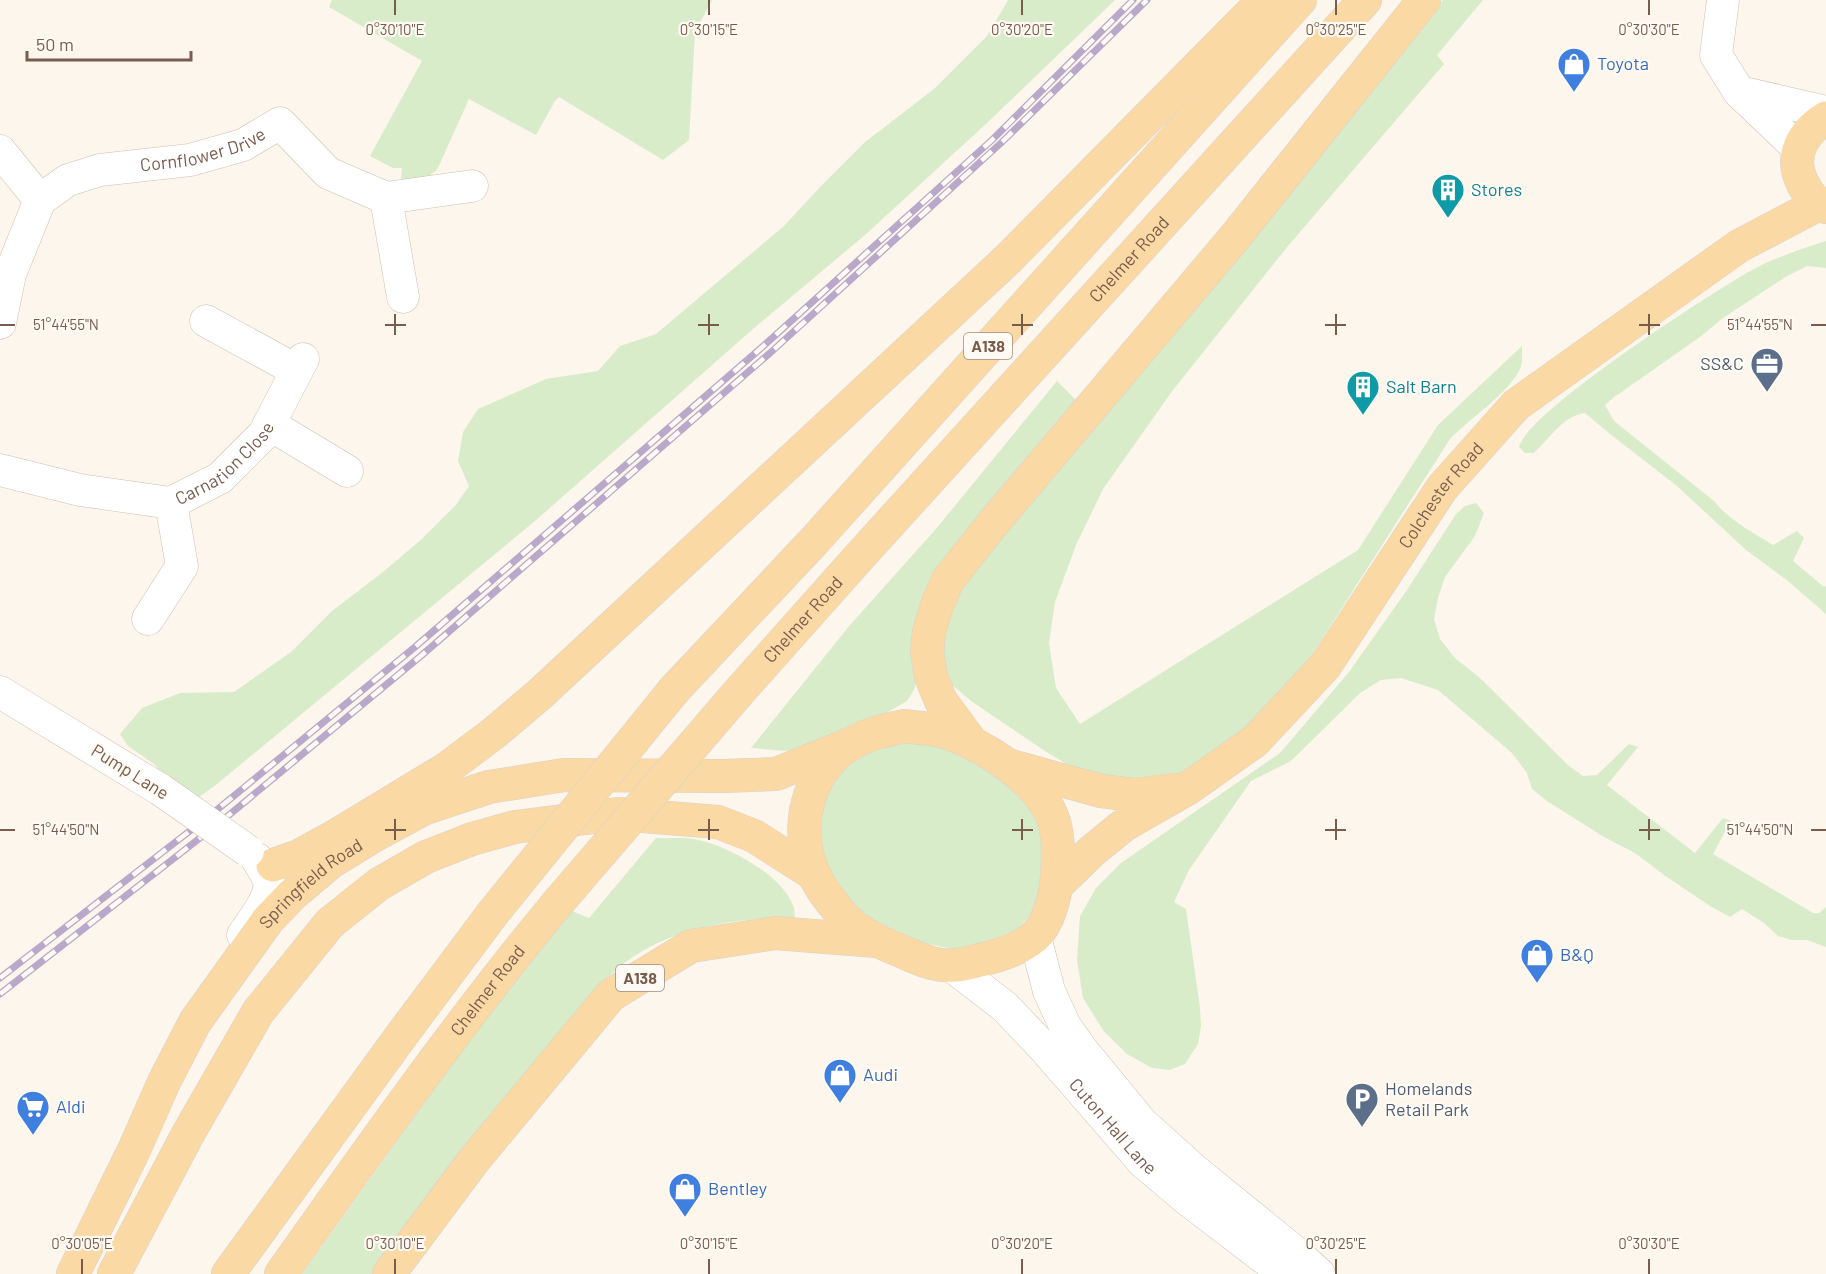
<svg xmlns="http://www.w3.org/2000/svg" width="1826" height="1274" font-family="Barlow,sans-serif">
<rect width="100%" height="100%" fill="#fdf6ec"/>
<!-- green -->
<g fill="#d8ecc9">
<path d="M 332,0 L 712,0 L 695,32 L 689,140 L 663,160 L 559,97 L 555,101 L 536,135 L 469,99 L 437,170 L 425,179 L 401,180 L 402,168 L 393,168 L 370,156 L 422,61 L 329,7 Z"/>
<path d="M 1008,0 L 1115,0 L 987,123 L 865,235 L 753,329 L 535,521 L 217,784 L 195,800 L 169,781 L 154,764 L 128,746 L 120,734 L 142,708 L 180,693 L 234,692 L 291,652 L 332,611 L 383,572 L 423,538 L 456,505 L 469,486 L 458,461 L 463,432 L 478,409 L 546,379 L 598,371 L 620,346 L 656,334 L 784,226 L 820,187 L 865,142 L 934,89 L 987,36 Z"/>
<path d="M 1443,0 L 1483,0 L 1437,55 L 1444,64 L 1288,246 L 1173,390 L 1103,489 L 1076,545 L 1055,602 L 1049,643 L 1056,688 L 1080,724 L 1358,550 L 1438,425 L 1522,346 C 1522,353 1523,363 1520,369 C 1510,392 1469,419 1450,439 L 1308,661 L 1234,742 L 1194,770 L 1155,781 L 1083,774 L 1048,753 L 971,701 L 944,678 L 941,656 L 948,608 L 959,587 L 1387,72 Z"/>
<path d="M 1826,241 L 1826,268 L 1807,266 L 1787,276 L 1723,318 L 1700,337 L 1613,398 L 1605,405 L 1614,421 L 1714,501 C 1729,520 1752,532 1773,545 L 1797,531 L 1804,538 L 1793,561 L 1824,587 L 1826,586 L 1826,614 L 1788,581 L 1746,550 L 1677,486 L 1610,434 L 1585,413 C 1564,415 1549,439 1534,453 L 1525,453 L 1519,447 C 1527,412 1715,290 1754,269 C 1777,257 1801,249 1826,241 Z"/>
<path d="M 1057,381 L 1079,403 L 990,509 L 916,676 L 915,688 L 907,701 L 890,711 L 856,728 L 817,745 L 786,751 L 751,748 L 850,625 L 935,530 Z"/>
<path d="M 1476,503 L 1484,513 L 1475,536 L 1445,577 L 1438,598 L 1434,619 L 1440,639 L 1455,658 L 1480,678 L 1569,766 L 1583,776 L 1597,775 L 1629,744 L 1638,747 L 1607,785 L 1695,853 L 1723,818 L 1731,821 L 1713,854 L 1813,913 L 1819,913 L 1826,907 L 1826,947 L 1807,940 L 1792,940 L 1778,936 L 1764,923 L 1742,909 L 1730,917 L 1710,906 L 1664,875 L 1635,853 L 1604,837 L 1547,801 L 1532,789 L 1527,773 L 1512,753 L 1438,690 L 1401,678 L 1381,680 L 1360,693 L 1291,761 L 1251,781 L 1189,870 L 1174,902 L 1186,909 L 1200,1008 L 1201,1026 L 1198,1044 L 1185,1064 L 1169,1070 L 1152,1068 L 1127,1054 L 1103,1030 L 1083,998 L 1077,960 L 1080,916 L 1096,888 L 1121,863 L 1280,753 L 1349,672 L 1407,590 L 1456,514 L 1465,506 Z"/>
<path d="M 906,743 C 916,744 927,744 937,747 C 973,757 1033,796 1043,834 C 1045,840 1044,846 1045,852 C 1045,858 1047,865 1046,870 C 1046,877 1042,885 1039,892 C 1038,897 1036,904 1034,909 C 1027,922 1010,936 997,942 C 967,954 936,948 908,937 C 892,930 875,922 861,911 C 814,872 802,794 858,759 C 873,749 889,746 906,743 Z"/>
<path d="M 656,838 C 669,839 682,837 694,839 C 726,845 780,873 793,905 C 795,909 794,914 795,918 C 736,918 677,926 627,961 C 614,970 602,984 590,996 L 373,1274 L 302,1274 L 457,1057 L 570,910 L 589,918 Z"/>
</g>
<g fill="none" stroke-linecap="round" stroke-linejoin="round">
<!-- minor casing -->
<g stroke="#d1beb0" stroke-width="33">
<g id="minor">
<path d="M 1723,0 L 1716,55 L 1739,92 L 1799,149"/>
<path d="M 1740,92 L 1826,112"/>
<path d="M 0,151 L 40,200"/>
<path d="M 386,198 L 403,297"/>
<path d="M 206,321 L 296,370"/>
<path id="s1" d="M 0,323 L 10,274 L 40,200 L 68,180 L 100,170 L 190,160 L 243,145 L 280,123 L 328,173 L 386,198 L 472,186"/>
<path d="M 269,424 L 347,471"/>
<path id="s2" d="M 0,470 L 80,490 L 171,503 L 220,478 L 264,434 L 303,359"/>
<path d="M 148,619 L 182,566 L 171,503"/>
<path d="M 0,692 L 161,790"/>
<path d="M 243,935 C 251,923 267,903 269,889 C 271,879 262,867 257,859"/>
<path d="M 1035,937 L 1049,991 L 1065,1026 L 1082,1050 L 1142,1123 L 1193,1169 L 1295,1252 L 1319,1274"/>
<path id="s3" d="M 952,966 L 1005,1007 L 1044,1048 L 1143,1162 L 1188,1200 L 1285,1274"/>
</g>
</g>
<!-- major casing -->
<g stroke="#dad1cd" stroke-width="34">
<g id="major">
<path d="M 1826,118 C 1802,133 1789,157 1803,184 C 1809,195 1814,202 1826,207"/>
<path d="M 674,690 L 815,540 L 1300,0"/>
<path id="s4" d="M 738,693 L 860,556 L 1365,0"/>
<path d="M 905,726 C 917,728 929,728 941,731 C 983,743 1048,784 1056,830 C 1059,845 1058,860 1057,875 C 1056,895 1049,924 1034,937 C 1018,950 999,956 980,960 C 971,962 962,965 953,965 C 936,967 917,958 901,951 C 883,944 865,936 850,923 C 844,919 839,912 835,906 C 809,877 798,840 808,802 C 814,779 829,757 849,745 C 867,734 885,730 905,726 Z"/>
<path d="M 972,743 L 941,701 L 931,677 L 927,652 L 929,632 L 937,605 L 948,580 L 994,522 L 1235,237 L 1424,0"/>
<path d="M 1011,766 L 1101,791 L 1134,795 L 1175,790"/>
<path d="M 273,865 L 299,856 L 332,838 L 446,769 L 494,733 L 540,694 L 1008,259 L 1264,0"/>
<path id="s5" d="M 1057,885 L 1092,851 L 1124,825 L 1187,789 L 1255,741 L 1325,666 L 1442,488 L 1516,405 L 1739,246 L 1819,204"/>
<path id="s6" d="M 73,1274 L 134,1150 L 164,1082 L 195,1022 L 268,920 L 293,894 L 331,862 L 375,835 L 425,808 L 489,787 L 564,775 L 724,776 L 776,774 L 848,745"/>
<path d="M 114,1274 L 188,1134 L 258,1012 L 330,923 L 379,884 L 426,857 L 472,839 L 515,827 L 618,814 L 718,822 L 754,836 L 812,873"/>
<path d="M 228,1274 L 401,1036 L 493,913"/>
<path id="s7" d="M 281,1274 C 370,1149 458,1023 556,905"/>
<path d="M 389,1274 L 474,1160 L 611,995 L 691,946 L 776,933 L 876,941"/>
</g>
</g>
<!-- minor -->
<use href="#minor" stroke="#fff" stroke-width="32"/>
<!-- major -->
<use href="#major" stroke="#fbd9a5" stroke-width="33"/>
<!-- rail casing -->
<g stroke="#b9a8c9" stroke-width="7">
<g id="rail">
<path d="M 0,978 L 213,813 L 415,647 L 760,349 L 992,140 L 1133,0"/>
<path d="M 0,994 L 223,820 L 422,655 L 770,353 L 1001,143 L 1147,0"/>
</g>
</g>
<!-- rail -->
<use href="#rail" stroke="#fffaf3" stroke-width="4.5" stroke-dasharray="14" stroke-linecap="butt"/>
<!-- minor-bridge casing -->
<g stroke="#d1beb0" stroke-width="33" stroke-linecap="butt">
<path id="minor-bridge" d="M 161,790 L 248,851"/>
</g>
<!-- major-bridge casing -->
<g stroke="#dad1cd" stroke-width="34" stroke-linecap="butt">
<g id="major-bridge">
<path d="M 556,905 L 738,693"/>
<path d="M 493,913 L 674,690"/>
</g>
</g>
<!-- minor-bridge -->
<use href="#minor-bridge" stroke="#fff" stroke-width="32"/>
<!-- major-bridge -->
<use href="#major-bridge" stroke="#fbd9a5" stroke-width="33"/>
</g>
<!-- ticks -->
<path fill="none" stroke="#7a5c4d" stroke-width="2" d="M 395,0 L 395,15M 709,0 L 709,15M 1022,0 L 1022,15M 1336,0 L 1336,15M 1649,0 L 1649,15M 395,314 L 395,335M 709,314 L 709,335M 1022,314 L 1022,335M 1336,314 L 1336,335M 1649,314 L 1649,335M 0,325 L 15,325M 385,325 L 406,325M 698,325 L 719,325M 1012,325 L 1033,325M 1325,325 L 1346,325M 1639,325 L 1660,325M 1811,325 L 1826,325M 395,819 L 395,840M 709,819 L 709,840M 1022,819 L 1022,840M 1336,819 L 1336,840M 1649,819 L 1649,840M 0,830 L 15,830M 385,830 L 406,830M 698,830 L 719,830M 1012,830 L 1033,830M 1325,830 L 1346,830M 1639,830 L 1660,830M 1811,830 L 1826,830M 82,1259 L 82,1274M 395,1259 L 395,1274M 709,1259 L 709,1274M 1022,1259 L 1022,1274M 1336,1259 L 1336,1274M 1649,1259 L 1649,1274"/>
<!-- icons -->
<defs>
<g id="shop-pin" transform="scale(1.725)"><path d="M0 17L-7.5 6A9.5 9.5 0 1 1 7.5 6Z" fill="#3f7fe0" stroke="#fffaf3"/><path d="M-5-2.5h2.3a2.7 3.5 0 0 1 5.4 0H5L5.5 6h-11ZM-1.5-2.5h3a1.5 2.3 0 0 0-3 0Z" fill="#fff"/></g>
<g id="building-pin" transform="scale(1.725)"><path d="M0 17L-7.5 6A9.5 9.5 0 1 1 7.5 6Z" fill="#0f9aa8" stroke="#fffaf3"/><path d="M-4-6H4V6H1V3H-1V6H-4ZM-2.5-4.3h1.7v1.8h-1.7ZM.8-4.3h1.7v1.8H.8ZM-2.5-1h1.7V.8h-1.7ZM.8-1h1.7V.8H.8Z" fill="#fff"/></g>
<g id="office-pin" transform="scale(1.725)"><path d="M0 17L-7.5 6A9.5 9.5 0 1 1 7.5 6Z" fill="#5c6f8a" stroke="#fffaf3"/><path d="M-6-3h4V-5.5h4V-3h4V5H-6ZM-1-4.5V-3h2v-1.5ZM-6 0V1H6V0Z" fill="#fff"/></g>
<g id="parking-pin" transform="scale(1.725)"><path d="M0 17L-7.5 6A9.5 9.5 0 1 1 7.5 6Z" fill="#5c6f8a" stroke="#fffaf3"/><path d="M-3.5-5.5H1a3.5 3.5 0 0 1 0 7H-1V5.5H-3.5ZM-1-3.4V-.6H.8a1.4 1.4 0 0 0 0-2.8Z" fill="#fff"/></g>
<g id="supermarket-pin" transform="scale(1.725)"><path d="M0 17L-7.5 6A9.5 9.5 0 1 1 7.5 6Z" fill="#3f7fe0" stroke="#fffaf3"/><path d="M-6-5.5h2.5l.6 2H6L4.5 2H-2.5L-4.4-4H-6ZM-1.5 3.2a1.3 1.3 0 1 0 .1 0ZM3 3.2a1.3 1.3 0 1 0 .1 0Z" fill="#fff"/></g>
</defs>
<g fill-rule="evenodd">
<use href="#shop-pin" x="1574" y="64"/>
<use href="#building-pin" x="1448" y="190"/>
<use href="#office-pin" x="1767" y="364"/>
<use href="#building-pin" x="1363" y="387"/>
<use href="#shop-pin" x="1537" y="955"/>
<use href="#shop-pin" x="840" y="1075"/>
<use href="#parking-pin" x="1362" y="1099"/>
<use href="#supermarket-pin" x="33" y="1107"/>
<use href="#shop-pin" x="685" y="1189"/>
</g>
<g text-anchor="middle" stroke-width="4.5" stroke-linejoin="round" paint-order="stroke">
<!-- shield labels -->
<g fill="#fffaf3" stroke="#a28b7f" stroke-width="1.5">
<rect x="964" y="333" width="48" height="26" rx="4.5"/>
<rect x="616" y="965" width="48" height="26" rx="4.5"/>
</g>
<g font-size="16" font-weight="bold" fill="#7a5c4d">
<text x="988" y="352">A138</text>
<text x="640" y="984">A138</text>
</g>
<!-- shop labels -->
<g font-size="18" fill="#366cbe" stroke="#fffaf3" text-anchor="start">
<text x="1597" y="70">Toyota</text>
<text x="1560" y="961">B&amp;Q</text>
<text x="863" y="1081">Audi</text>
<text x="56" y="1113">Aldi</text>
<text x="708" y="1195">Bentley</text>
</g>
<!-- street labels -->
<g font-size="18" fill="#7a5c4d" stroke="#fffaf3">
<text dy="6" stroke="none"><textPath href="#s1" startOffset="303">Cornflower Drive</textPath></text>
<text dy="6" stroke="none"><textPath href="#s4" startOffset="584">Chelmer Road</textPath></text>
<text dy="6" stroke="none"><textPath href="#s2" startOffset="242">Carnation Close</textPath></text>
<text dy="6" stroke="none"><textPath href="#s5" startOffset="555">Colchester Road</textPath></text>
<text dy="6" stroke="none"><textPath href="#s4" startOffset="98">Chelmer Road</textPath></text>
<text transform="translate(130 772) rotate(32)" y="6">Pump Lane</text>
<text dy="6" stroke="none"><textPath href="#s6" startOffset="462">Springfield Road</textPath></text>
<text dy="6" stroke="none"><textPath href="#s7" startOffset="351">Chelmer Road</textPath></text>
<text dy="6" stroke="none"><textPath href="#s3" startOffset="228">Cuton Hall Lane</textPath></text>
</g>
<!-- culture labels -->
<g font-size="18" fill="#0d838f" stroke="#fffaf3" text-anchor="start">
<text x="1471" y="196">Stores</text>
<text x="1386" y="393">Salt Barn</text>
</g>
<!-- service labels -->
<g font-size="18" fill="#4e5e75" stroke="#fffaf3" text-anchor="end">
<text x="1744" y="370">SS&amp;C</text>
<text x="1385" y="1095" text-anchor="start">Homelands<tspan x="1385" dy="21">Retail Park</tspan></text>
</g>
</g>
<g font-size="15" text-anchor="middle" fill="#7a5c4d" stroke="#fffaf3" stroke-width="4.5" stroke-linejoin="round" paint-order="stroke">
<text x="395" y="35">0°30'10"E</text>
<text x="709" y="35">0°30'15"E</text>
<text x="1022" y="35">0°30'20"E</text>
<text x="1336" y="35">0°30'25"E</text>
<text x="1649" y="35">0°30'30"E</text>
<text x="66" y="330">51°44'55"N</text>
<text x="1760" y="330">51°44'55"N</text>
<text x="66" y="835">51°44'50"N</text>
<text x="1760" y="835">51°44'50"N</text>
<text x="82" y="1249">0°30'05"E</text>
<text x="395" y="1249">0°30'10"E</text>
<text x="709" y="1249">0°30'15"E</text>
<text x="1022" y="1249">0°30'20"E</text>
<text x="1336" y="1249">0°30'25"E</text>
<text x="1649" y="1249">0°30'30"E</text>
</g>
<!-- scale -->
<path d="M27 51v9h164v-9" fill="none" stroke="#7a5c4d" stroke-width="3"/>
<text x="36" y="51" font-size="18" fill="#7a5c4d" stroke="#fffaf3" stroke-width="4.5" paint-order="stroke">50 m</text>
</svg>
